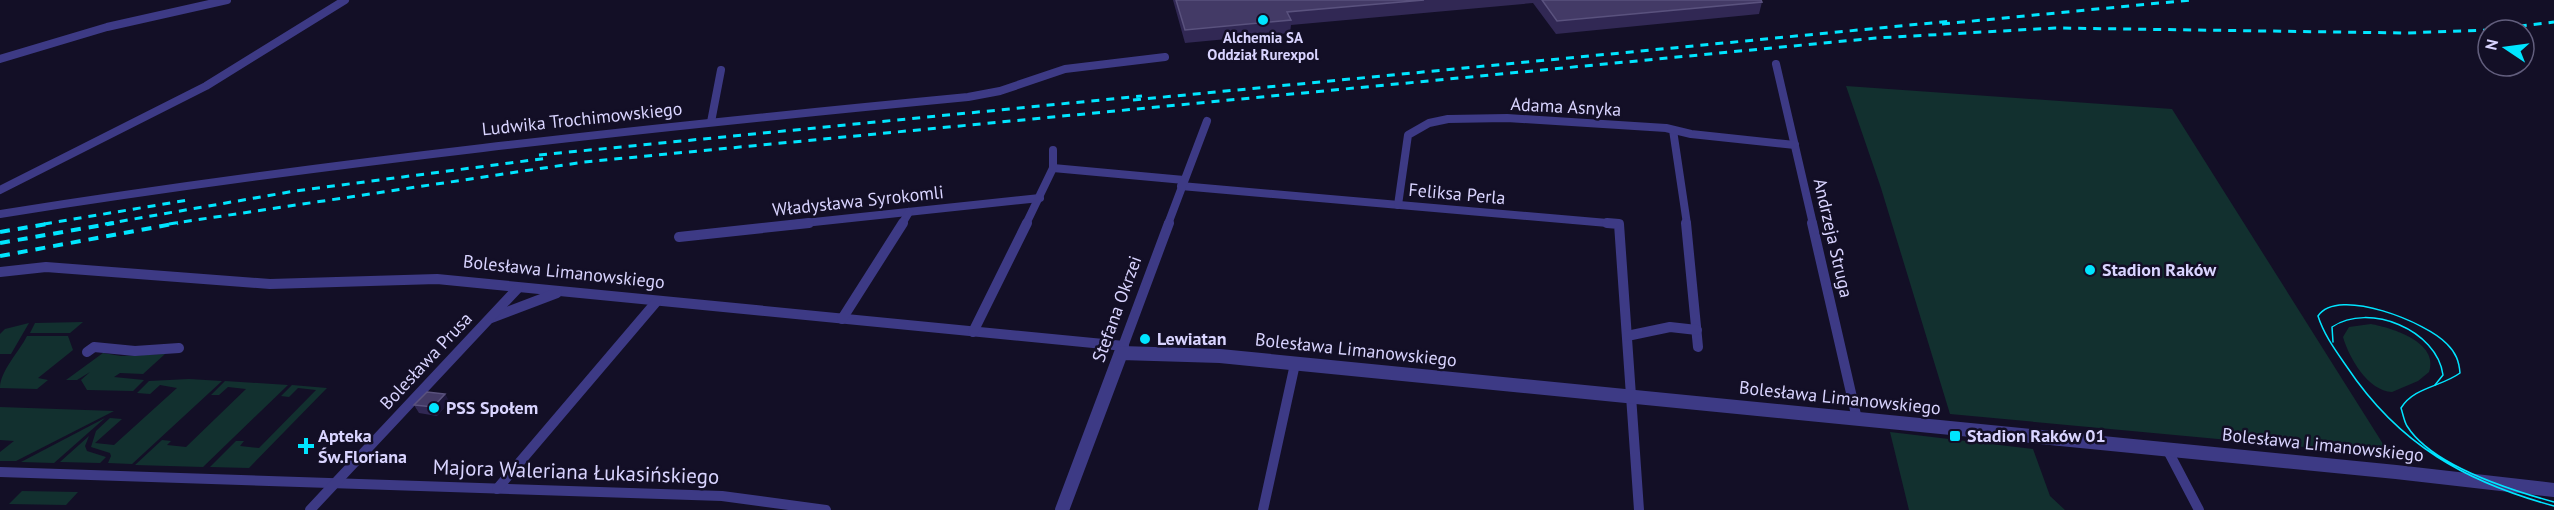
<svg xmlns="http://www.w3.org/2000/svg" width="2554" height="510" font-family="'PT Sans',sans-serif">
<rect width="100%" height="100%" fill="#130f26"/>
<!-- green -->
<g fill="#12302f">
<path d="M 1846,86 L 2172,109 L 2390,455 L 1950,414 L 1881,188 Z"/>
<path d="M 83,322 L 70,333 L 30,333 L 35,323 Z"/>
<path d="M 29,323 L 11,354 L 0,354 L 0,334 L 5,329 Z"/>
<path d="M 2371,324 C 2392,328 2439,342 2429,372 L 2418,381 L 2392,392 C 2368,391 2349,358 2343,337 L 2349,327 Z"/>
<path d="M 27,336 L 68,336 L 73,350 L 38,378 L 48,380 L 37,389 L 0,388 C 0,371 19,352 27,336 Z"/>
<path d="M 103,353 L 121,356 L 165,354 L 143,374 L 120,373 L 114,377 L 144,380 L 133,391 L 87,390 L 81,380 L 90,372 L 77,380 L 66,380 Z"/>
<path d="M 189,379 L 222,381 L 132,464 L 108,463 L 111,456 L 110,453 L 91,447 L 96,431 L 110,418 L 122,419 L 95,443 L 114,445 L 177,388 L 160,385 L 150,394 L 137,393 L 149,381 Z"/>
<path d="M 225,381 L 288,385 L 203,467 L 135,465 L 162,440 L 171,441 L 167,445 L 186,447 L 246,389 L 228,387 L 219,395 L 211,395 Z"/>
<path d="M 292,385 L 327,388 L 249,468 L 210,467 L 236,441 L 244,441 L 240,446 L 259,448 L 316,390 L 298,388 L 289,397 L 281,396 Z"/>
<path d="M 0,407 L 114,411 L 16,461 L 0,461 L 0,452 L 14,441 L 0,440 Z"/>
<path d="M 105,418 L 54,463 L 21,462 Z"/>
<path d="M 1890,432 L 2033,449 L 2050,496 L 2065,510 L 1909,510 Z"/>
<path d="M 89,436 L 85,446 L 87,451 L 106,457 L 100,463 L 60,462 Z"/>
<path d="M 22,491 L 78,492 L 66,505 L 9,504 Z"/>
</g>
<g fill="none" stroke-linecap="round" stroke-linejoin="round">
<!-- minor-far1 -->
<g stroke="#3d3a85" stroke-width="8">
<path d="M 0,59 L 107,27 L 227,0"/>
<path d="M 1776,64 L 1813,224"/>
<path d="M 711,122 L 721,70"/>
<path d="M 1673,130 L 1687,224"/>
<path d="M 1053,168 L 1184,180"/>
<path d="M 1181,186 L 1619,224"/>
<path d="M 0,190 L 206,86 L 345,0"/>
<path d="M 1398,205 L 1408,135 L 1429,123 L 1448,119 L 1507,118 L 1666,128 L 1691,134 L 1795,145"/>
<path d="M 0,214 C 321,163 644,128 968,97 L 1000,91 L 1065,69 L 1165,57"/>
<path d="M 795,224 L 1040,198"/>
<path d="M 902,224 L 909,212"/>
<path d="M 1026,224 L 1053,168 L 1053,150"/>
<path d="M 1168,224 L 1207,121"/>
</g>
<!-- minor -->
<g stroke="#3d3a85" stroke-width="10">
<path d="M 1607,223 L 1619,224 L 1639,510"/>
<path d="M 1686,223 L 1698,347"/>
<path d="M 1812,223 L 1857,419"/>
<path d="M 679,237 L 809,223"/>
<path d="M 0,272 L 46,267 L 270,284 L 437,279 L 1124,346"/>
<path d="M 491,318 L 557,293"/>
<path d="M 842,319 L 903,223"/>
<path d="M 973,332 L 1027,223"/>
<path d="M 1627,336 L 1670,327 L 1697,330"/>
<path d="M 1122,349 L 1169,223"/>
<path d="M 87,352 L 94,347 L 135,351 L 179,348"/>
<path d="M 2167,449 L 2199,510"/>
<path d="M 0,472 L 722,496 L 826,510"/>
<path d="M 497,489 L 657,301"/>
<path d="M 310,510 L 518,288"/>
<path d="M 1263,510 L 1295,364"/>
</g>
<!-- tertiary -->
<path stroke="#3d3a85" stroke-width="14" d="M 1062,510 L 1121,353 L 1220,356 L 2396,472 L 2554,490"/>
<!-- tram -->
<g stroke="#00e5ff" stroke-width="1.5">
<path d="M 2333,342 L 2332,327 C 2369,302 2437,330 2443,375 L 2435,385"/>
<path d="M 2554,502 C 2510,490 2432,466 2407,426 C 2404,421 2403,414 2401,408 C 2414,387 2441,387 2460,373 C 2459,361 2456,353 2447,344 C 2428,323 2338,286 2318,316 C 2324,335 2336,351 2347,367 C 2399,445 2466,482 2554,506"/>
</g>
<!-- rail-far1 -->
<g stroke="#00e5ff" stroke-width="3" stroke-dasharray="8 7" stroke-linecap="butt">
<path d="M 1942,24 L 2191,0"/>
<path d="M 2489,30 L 2554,22"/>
<path d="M 1133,100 L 1952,21"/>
<path d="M 539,155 L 1142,96"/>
<path d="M 44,224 L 188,200"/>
<path d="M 105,224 L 295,191 L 548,158"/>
<path d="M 169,224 L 584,162 L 1876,38 L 2055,28 L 2406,33 L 2488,30"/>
</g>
<!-- rail -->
<g stroke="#00e5ff" stroke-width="4" stroke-dasharray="10 8" stroke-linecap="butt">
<path d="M 0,232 L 53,223"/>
<path d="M 0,243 L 114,223"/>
<path d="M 0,256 L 178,223"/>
</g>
</g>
<!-- wall -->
<g fill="#312854">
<path d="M 1173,0 L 1761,0 L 1762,2 L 1759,14 L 1556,34 L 1533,3 L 1291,25 L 1290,33 L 1185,43 Z"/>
<path d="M 445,394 L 449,402 L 437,416 L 419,413 L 414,405 Z"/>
</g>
<!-- shaded-wall -->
<path fill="#1d163a" d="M 445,394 L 449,402 L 437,416 L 433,407 Z"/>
<!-- building -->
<g fill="#433a66" stroke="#5a527e" stroke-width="1.5">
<path d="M 1176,0 L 1424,0 L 1287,12 L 1291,20 L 1185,30 Z"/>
<path d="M 1542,0 L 1761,0 L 1762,2 L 1557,21 Z"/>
<path d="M 427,392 L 445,394 L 433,407 L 414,405 Z"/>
</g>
<!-- markers -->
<g fill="#00e5ff" stroke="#130f26" stroke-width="2">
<circle cx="1263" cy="20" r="6"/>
<circle cx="2090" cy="270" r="6"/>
<circle cx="1145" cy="339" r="6"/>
<circle cx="434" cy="408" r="6"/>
<rect x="1949" y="430" width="12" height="12" rx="3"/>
<path d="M303 437h6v6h6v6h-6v6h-6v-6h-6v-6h6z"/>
</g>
<g text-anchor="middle" stroke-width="5" stroke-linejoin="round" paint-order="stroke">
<!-- far-poi labels -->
<g font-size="15" font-weight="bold" fill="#d9d4ff" stroke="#130f26">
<text x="1263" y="43">Alchemia SA<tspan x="1263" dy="17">Oddział Rurexpol</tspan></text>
</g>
<!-- street labels -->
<g font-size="18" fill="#d9d4ff" stroke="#130f26">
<text transform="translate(1566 107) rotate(3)" y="6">Adama Asnyka</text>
<text transform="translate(582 119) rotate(-6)" y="6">Ludwika Trochimowskiego</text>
<text transform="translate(1457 194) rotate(5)" y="6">Feliksa Perla</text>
<text transform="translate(858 201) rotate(-6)" y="6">Władysława Syrokomli</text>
<text transform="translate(1833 238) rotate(77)" y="6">Andrzeja Struga</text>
<text transform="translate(564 272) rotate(6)" y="6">Bolesława Limanowskiego</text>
<text transform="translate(1117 309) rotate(-70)" y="6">Stefana Okrzei</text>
<text transform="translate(1356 350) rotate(6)" y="6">Bolesława Limanowskiego</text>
<text transform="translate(426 361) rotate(-47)" y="6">Bolesława Prusa</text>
<text transform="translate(1840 398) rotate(6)" y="6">Bolesława Limanowskiego</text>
<text transform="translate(2323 445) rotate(6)" y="6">Bolesława Limanowskiego</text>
</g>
<!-- poi labels -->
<g font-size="18" font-weight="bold" fill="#d9d4ff" stroke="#130f26" text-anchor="start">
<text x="2102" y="276">Stadion Raków</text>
<text x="1157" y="345">Lewiatan</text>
<text x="446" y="414">PSS Społem</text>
<text x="318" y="442">Apteka<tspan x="318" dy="21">Św.Floriana</tspan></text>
<text x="1967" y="442">Stadion Raków 01</text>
</g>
<!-- near-street labels -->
<g font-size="21" fill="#d9d4ff" stroke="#130f26">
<text transform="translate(576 472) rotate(2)" y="7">Majora Waleriana Łukasińskiego</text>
</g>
</g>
<!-- north arrow -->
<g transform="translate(2506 48) rotate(283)"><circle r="28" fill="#130f26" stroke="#625e7d" stroke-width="1.5"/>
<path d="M0-4.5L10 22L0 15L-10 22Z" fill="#00e5ff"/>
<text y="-9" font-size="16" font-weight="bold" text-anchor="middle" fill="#d9d4ff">N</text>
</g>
</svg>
